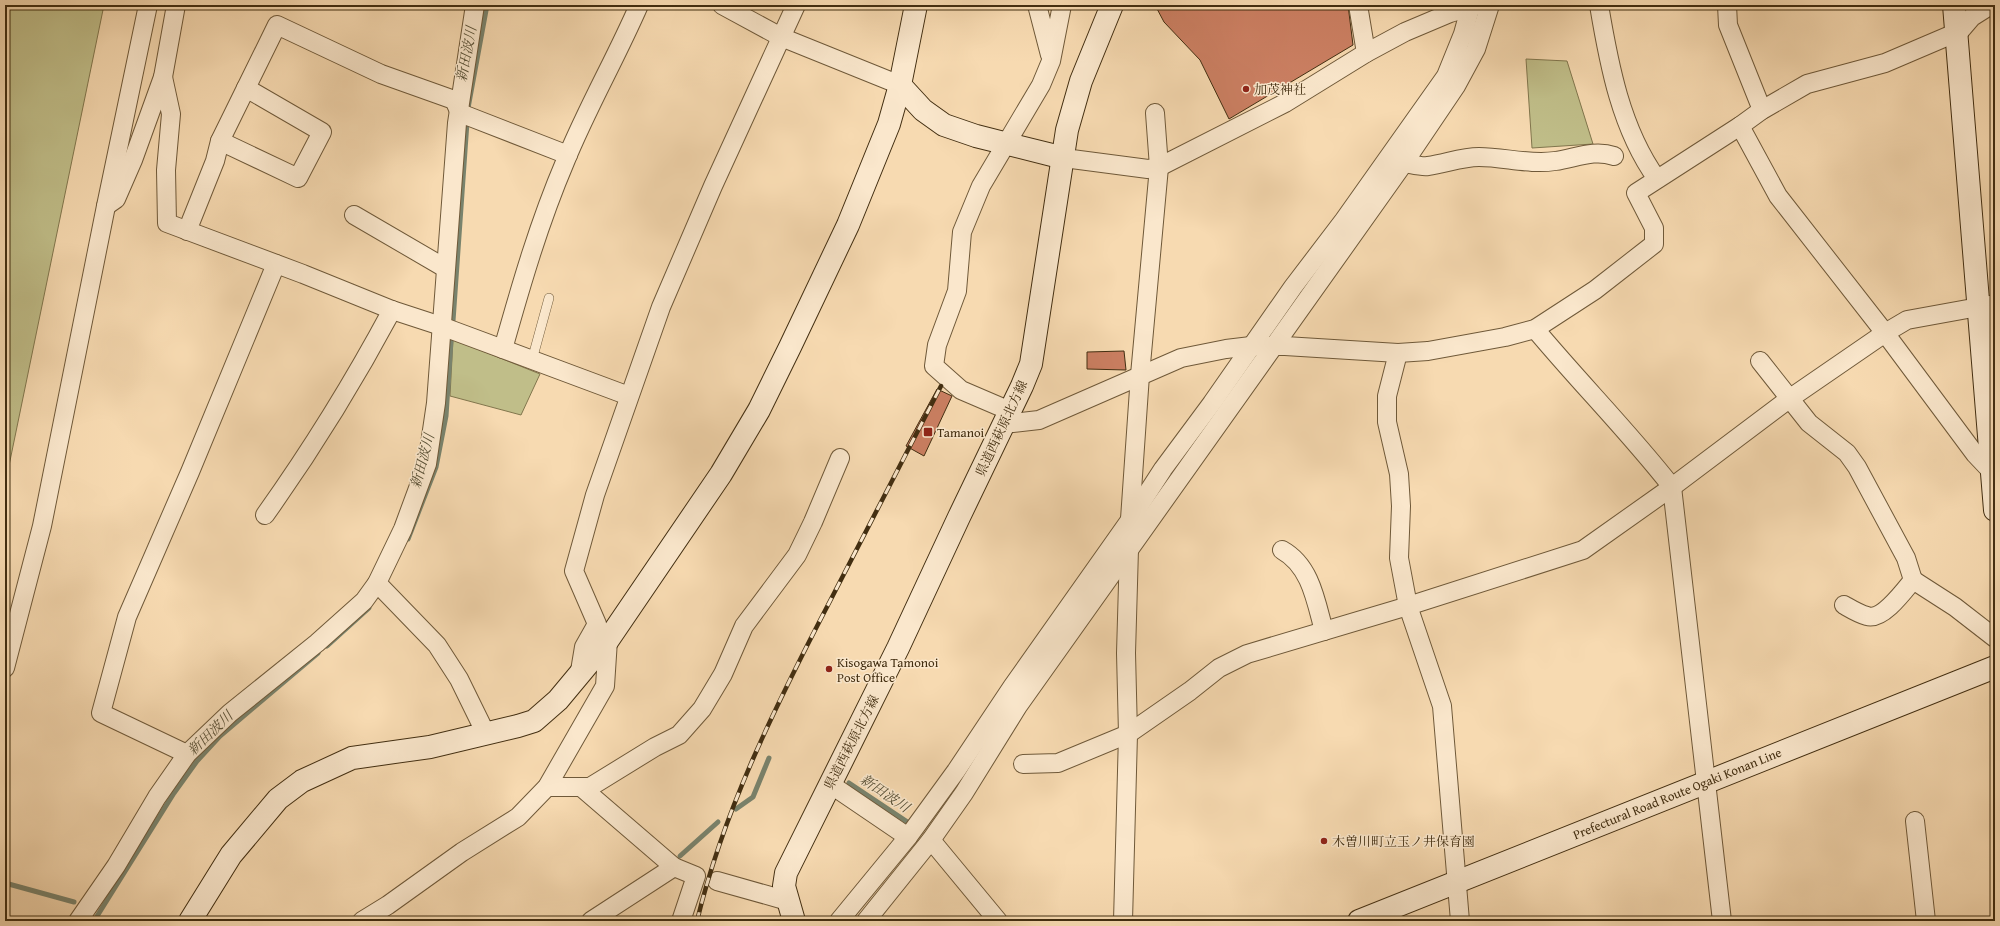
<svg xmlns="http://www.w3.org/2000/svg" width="2000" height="926" font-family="'Gentium Book Plus','Noto Serif JP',serif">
<rect width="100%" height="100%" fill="#f7dab1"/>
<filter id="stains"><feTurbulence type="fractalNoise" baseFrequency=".005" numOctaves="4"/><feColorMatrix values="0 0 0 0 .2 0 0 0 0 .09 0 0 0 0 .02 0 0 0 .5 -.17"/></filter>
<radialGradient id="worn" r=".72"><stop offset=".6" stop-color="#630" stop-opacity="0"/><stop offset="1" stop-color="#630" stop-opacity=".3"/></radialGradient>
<!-- green -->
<g fill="#c0be89" stroke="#81764d">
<path d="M 5,5 L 104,5 L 5,485 Z"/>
<path d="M 1526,59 L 1567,61 L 1593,144 L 1532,148 Z"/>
<path d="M 453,339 L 540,374 L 521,415 L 450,396 Z"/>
</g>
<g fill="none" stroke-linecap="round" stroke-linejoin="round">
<!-- stream -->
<g stroke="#79836d" stroke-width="5">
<path d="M 468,108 L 487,5"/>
<path d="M 453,321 L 467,122"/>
<path d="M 408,539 L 436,467 L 446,416 L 451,340"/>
<path d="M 327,646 L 369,608"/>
<path d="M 849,783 L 909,823"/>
<path d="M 736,809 L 753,797 L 769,758"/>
<path d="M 680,856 L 718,822"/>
<path d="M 5,883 L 74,902"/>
<path d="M 94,921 L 174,793 L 197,761 L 220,736 L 318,653"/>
</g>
</g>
<!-- building -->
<g fill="#cb7f62" stroke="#422e11">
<path d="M 1155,5 L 1348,5 L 1353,45 L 1229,119 L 1200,60 L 1164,22 Z"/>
<path d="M 1124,351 L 1126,370 L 1087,369 L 1087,352 Z"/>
<path d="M 937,389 L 952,396 L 924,456 L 906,446 Z"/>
</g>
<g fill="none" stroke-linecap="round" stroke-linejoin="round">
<!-- lane casing -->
<g stroke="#6f5939" stroke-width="10">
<path id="lane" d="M 532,360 L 549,298"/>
</g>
<!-- street casing -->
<g stroke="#6f5939" stroke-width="20">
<g id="street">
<path d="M 722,5 L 781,37 L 900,85"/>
<path d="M 1037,5 L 1050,55"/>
<path d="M 1358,5 L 1366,53"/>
<path d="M 1599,5 C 1609,65 1621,129 1657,179"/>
<path d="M 1727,5 L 1728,25 L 1762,110"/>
<path d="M 163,77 L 176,5"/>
<path d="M 1740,126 L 1778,196 L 1885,333 L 1975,454 L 1992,472"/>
<path d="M 220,141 L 298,178 L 322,132 L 246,88"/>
<path d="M 1064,158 L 1148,169 L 1159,167 L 1285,103 L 1366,53 L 1405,32 L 1450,13 L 1477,5"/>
<path d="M 1404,163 C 1411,164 1421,167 1428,166 C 1445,164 1461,157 1479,157 C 1504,157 1530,165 1555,161 C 1576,158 1594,149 1614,156"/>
<path d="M 106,206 L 116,199 L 133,160 L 163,77 L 171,114 L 166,170 L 167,223 L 303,274 L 392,310 L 441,326 L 629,396"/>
<path d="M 354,215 L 445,268"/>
<path d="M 187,231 L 215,161 L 220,141 L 277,25 L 381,74 L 454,100 L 460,113 L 568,155"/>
<path d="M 1535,329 C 1580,383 1629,432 1672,487 L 1722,921"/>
<path d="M 503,349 C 521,285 539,223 565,162 C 587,108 616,58 639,5"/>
<path d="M 1398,353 L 1387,396 L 1387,422 L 1399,474 L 1401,506 L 1399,558 L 1408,606 L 1442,706 L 1460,921"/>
<path d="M 1760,361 L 1809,423 L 1847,453 L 1857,467 L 1906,558 L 1913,580 C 1904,591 1882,621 1867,616 C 1859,614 1851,609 1844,605"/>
<path d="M 1010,411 L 961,390 L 934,366 L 937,345 L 957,291 L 962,232 L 981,186 L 1041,85 L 1051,61 L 1062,5"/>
<path d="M 1004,424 L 1039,420 L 1181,358 L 1226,349 L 1251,346 L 1285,346 L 1398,353 L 1428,351 L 1505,337 L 1535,329 L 1595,290 L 1654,244 L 1654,228 L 1636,193 L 1740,126 L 1762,110 L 1807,84 L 1885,63 L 1960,31 L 1972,17 L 1991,5"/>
<path d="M 265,515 C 312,449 354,381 392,310"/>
<path d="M 1130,519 L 1140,375 L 1159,167 L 1155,113"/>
<path d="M 1282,550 C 1311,566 1316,602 1324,631"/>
<path d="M 1913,580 L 1955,607 L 1995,638"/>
<path d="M 377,583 L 437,645 L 459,679 L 486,734"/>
<path d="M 5,668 L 42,526 L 106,206 L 148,5"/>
<path d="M 580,671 L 584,647 L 597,624 L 574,571 L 595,495 L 661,307 L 713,186 L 796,5"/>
<path d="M 187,754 L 101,713 L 127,617 L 190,472 L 276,264"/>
<path d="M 1023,764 L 1058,763 L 1128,734 L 1190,691 L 1219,668 L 1247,654 L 1408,606 L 1583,550 L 1672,487 L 1789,399 L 1885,333 L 1907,320 L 1995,304"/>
<path d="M 830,784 L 908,837"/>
<path d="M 547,787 L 581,787 L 674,867 L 696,876 L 681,921"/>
<path d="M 581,787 L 590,787 L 655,747 L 679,735 L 702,709 L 723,674 L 744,626 L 797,555 L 813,522 L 840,458"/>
<path d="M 1915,821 L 1926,921"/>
<path d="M 931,840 L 998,921"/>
<path d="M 717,881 L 788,901"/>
<path d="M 78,921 L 116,866 L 157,797 L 187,754 L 230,713 L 317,643 L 364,601 L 377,583 L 403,529 L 427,464 L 436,403 L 457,123 L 475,5"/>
<path d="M 362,921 L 388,905 L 462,852 L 518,817 L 547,787 L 605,686 L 608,640"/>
<path d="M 591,921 L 674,867"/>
<path d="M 839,921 L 908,837 L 956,771 L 1012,687 L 1130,520 L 1163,469 L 1212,403 L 1293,287 L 1344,220 L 1446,76 L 1463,34 L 1471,5"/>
<path d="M 866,921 L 931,840 L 964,793 L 1018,706 L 1404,163 L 1456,86 L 1476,49 L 1490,5"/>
<path d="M 1123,921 L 1128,734 L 1126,653 L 1129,549"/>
</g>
</g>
<!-- secondary casing -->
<g stroke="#422e11" stroke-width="24">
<g id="secondary">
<path d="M 1954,5 L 1995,510"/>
<path d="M 900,85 L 923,110 L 944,125 L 976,136 L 1064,158"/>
<path d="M 190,921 L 231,855 L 278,799 L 302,781 L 352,758 L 430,747 L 518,726 L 534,721 L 558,700 L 608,640 L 721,474 L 759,410 L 790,347 L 848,225 L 889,124 L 900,85 L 916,5"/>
<path d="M 794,921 L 784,886 L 786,873 L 898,648 L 959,517 L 1022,386 L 1031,364 L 1067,130 L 1081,81 L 1112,5"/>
<path d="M 1359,921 L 1995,667"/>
</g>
</g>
<!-- lane -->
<use href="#lane" stroke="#fae7cc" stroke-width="9"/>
<!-- street -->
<use href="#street" stroke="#fae7cc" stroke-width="18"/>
<!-- secondary -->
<use href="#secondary" stroke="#fae7cc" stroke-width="22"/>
<!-- rail casing -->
<g stroke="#422e11" stroke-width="4.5">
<path id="rail" d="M 697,921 C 724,809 776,705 829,603 C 866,531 904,458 941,386"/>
</g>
<!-- rail -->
<use href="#rail" stroke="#fae7cc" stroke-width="3" stroke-dasharray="9" stroke-linecap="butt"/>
</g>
<!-- markers -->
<g fill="#8f2418" stroke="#fae7cc" stroke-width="1.5">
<circle cx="1246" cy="89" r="4"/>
<rect x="923" y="427" width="10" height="10" rx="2"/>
<circle cx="829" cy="669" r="4"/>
<circle cx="1324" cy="841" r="4"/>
</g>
<g text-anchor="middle" stroke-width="3" stroke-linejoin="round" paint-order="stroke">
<!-- poi labels -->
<g font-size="13" fill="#422e11" stroke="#fae7cc" text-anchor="start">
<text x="1254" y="94">加茂神社</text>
<text x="937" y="437">Tamanoi</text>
<text x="837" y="667">Kisogawa Tamonoi<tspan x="837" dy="15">Post Office</tspan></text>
<text x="1332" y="846">木曽川町立玉ノ井保育園</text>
</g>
<!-- street labels -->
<g font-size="13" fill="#422e11" stroke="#fae7cc">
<text transform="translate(1001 428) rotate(-65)" y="5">県道西萩原北方線</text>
<text transform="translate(851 742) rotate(-63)" y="5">県道西萩原北方線</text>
<text transform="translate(1677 793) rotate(-22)" y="5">Prefectural Road Route Ogaki Konan Line</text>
</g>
<!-- water labels -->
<g font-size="14" font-style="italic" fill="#595137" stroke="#fae7cc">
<text transform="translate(466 54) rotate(-79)" y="5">新田波川</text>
<text transform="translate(422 461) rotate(-75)" y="5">新田波川</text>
<text transform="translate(210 733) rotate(-44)" y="5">新田波川</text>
<text transform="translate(885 793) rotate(34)" y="5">新田波川</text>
</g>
</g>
<!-- margin -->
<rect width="2000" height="926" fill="none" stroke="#f7dab1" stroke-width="20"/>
<rect x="6" y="6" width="1988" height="914" fill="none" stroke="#422e11" stroke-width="2"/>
<rect x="10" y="10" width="1980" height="906" fill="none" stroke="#422e11"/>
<rect width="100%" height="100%" filter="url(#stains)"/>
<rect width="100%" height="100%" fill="url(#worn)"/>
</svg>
